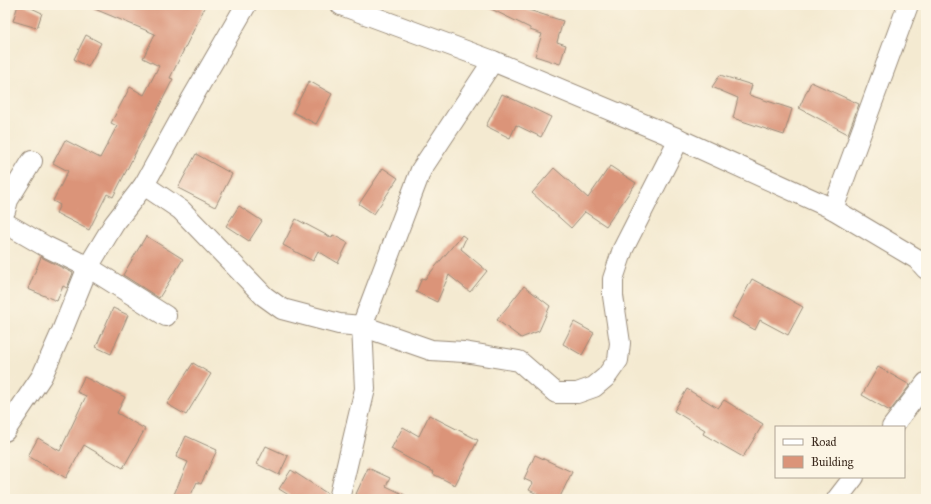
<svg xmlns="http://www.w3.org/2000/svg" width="931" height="504" font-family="'IM FELL Great Primer',serif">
<rect width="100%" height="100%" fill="#fcf5e5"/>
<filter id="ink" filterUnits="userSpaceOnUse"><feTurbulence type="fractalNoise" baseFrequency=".025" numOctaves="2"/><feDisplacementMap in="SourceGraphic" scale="8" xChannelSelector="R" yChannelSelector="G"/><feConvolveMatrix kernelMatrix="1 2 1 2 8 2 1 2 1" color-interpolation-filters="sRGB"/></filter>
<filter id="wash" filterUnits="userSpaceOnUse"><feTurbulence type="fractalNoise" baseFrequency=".012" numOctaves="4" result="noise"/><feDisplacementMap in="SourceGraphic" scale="16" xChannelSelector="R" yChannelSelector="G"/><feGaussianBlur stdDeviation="0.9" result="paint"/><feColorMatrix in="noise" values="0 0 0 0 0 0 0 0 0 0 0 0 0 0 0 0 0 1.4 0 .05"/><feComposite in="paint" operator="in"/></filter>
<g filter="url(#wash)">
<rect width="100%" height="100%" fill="#f4ead1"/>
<g id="blocks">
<!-- building -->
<g fill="#db9479">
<path d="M 18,5 L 25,5 L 42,13 L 37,28 L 13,21 Z"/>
<path d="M 85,5 L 206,5 L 170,78 L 173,79 L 113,197 L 107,194 L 89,230 L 56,213 L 60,205 L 53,201 L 68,171 L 53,163 L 65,140 L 100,158 L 117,126 L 111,123 L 130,87 L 144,95 L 159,66 L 143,58 L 155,34 Z"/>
<path d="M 488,5 L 513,5 L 563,21 L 557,42 L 566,45 L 560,64 L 535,56 L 542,34 L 530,30 L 530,28 L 487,7 Z"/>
<path d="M 86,35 L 101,43 L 88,67 L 74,59 Z"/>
<path d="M 720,75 L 752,85 L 749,95 L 792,109 L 784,135 L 733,118 L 738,98 L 712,87 Z"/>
<path d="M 309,81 L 332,94 L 316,124 L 293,112 Z"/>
<path d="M 811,82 L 859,104 L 848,134 L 799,108 Z"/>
<path d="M 502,94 L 551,117 L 541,137 L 516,125 L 510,138 L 486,126 Z"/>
<path d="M 196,154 L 232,174 L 215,207 L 178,188 Z"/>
<path d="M 610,166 L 636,183 L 606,226 L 585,212 L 571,228 L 532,193 L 554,168 L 588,198 Z"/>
<path d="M 383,168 L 398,178 L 374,214 L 359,204 Z"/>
<path d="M 239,206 L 262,221 L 249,241 L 226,226 Z"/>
<path d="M 296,219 L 332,238 L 333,235 L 348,243 L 338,263 L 318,251 L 313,261 L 283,245 Z"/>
<path d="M 462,235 L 466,238 L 461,249 L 487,271 L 470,292 L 449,275 L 437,302 L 416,292 L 422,278 L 425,279 Z"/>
<path d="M 146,236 L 183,259 L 159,298 L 123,275 Z"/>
<path d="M 41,257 L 73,273 L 67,288 L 63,286 L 57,301 L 28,289 Z"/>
<path d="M 752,279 L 803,307 L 788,335 L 760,320 L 755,330 L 732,317 Z"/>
<path d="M 524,286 L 550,306 L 539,331 L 521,338 L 497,320 Z"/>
<path d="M 113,308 L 128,315 L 111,354 L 96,347 Z"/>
<path d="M 574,322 L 594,333 L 582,355 L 563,344 Z"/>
<path d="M 193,363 L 211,374 L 186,415 L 167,404 Z"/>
<path d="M 878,367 L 910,385 L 890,411 L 862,395 Z"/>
<path d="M 84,377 L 125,397 L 117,413 L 145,429 L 123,468 L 84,445 L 66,478 L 28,456 L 38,438 L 60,451 L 86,396 L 77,392 Z"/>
<path d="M 687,389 L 718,408 L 724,400 L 763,424 L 743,457 L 703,434 L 705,430 L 674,411 Z"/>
<path d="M 429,415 L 478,440 L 455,485 L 433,474 L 434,472 L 391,449 L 403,427 L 419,436 Z"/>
<path d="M 186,436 L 217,450 L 201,484 L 197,482 L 189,499 L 172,499 L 188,462 L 176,457 Z"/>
<path d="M 266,446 L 288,456 L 279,475 L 257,464 Z"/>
<path d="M 535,455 L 572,472 L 559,499 L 547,499 L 529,490 L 533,483 L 524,479 Z"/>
<path d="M 368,468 L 390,478 L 386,486 L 413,499 L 366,499 L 356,494 Z"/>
<path d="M 291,470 L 328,494 L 328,499 L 295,499 L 279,489 Z"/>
</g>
</g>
</g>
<g filter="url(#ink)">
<use href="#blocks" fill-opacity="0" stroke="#988a78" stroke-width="1"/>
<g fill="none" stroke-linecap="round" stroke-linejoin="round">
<!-- minor casing -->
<g stroke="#988a78" stroke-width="22">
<g id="minor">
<path d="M 341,5 L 493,61 L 679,139 L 833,209 L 917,259 L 926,269"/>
<path d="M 144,185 L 181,210 L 264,296 L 282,309 L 339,324 L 362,326 L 431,350 L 464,352 L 519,361 L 556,393 L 577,393 L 594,387 L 606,377 L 618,360 L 620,343 L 613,296 L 613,279 L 623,249 L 679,139"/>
<path d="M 833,209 L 908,5"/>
<path d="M 5,211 L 8,200 L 32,161"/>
<path d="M 5,223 L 45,246 L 88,267 L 166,316"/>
<path d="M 892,427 L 926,383"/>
<path d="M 5,431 L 42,376 L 62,331 L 88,267 L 114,224 L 144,185 L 191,100 L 246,5"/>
<path d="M 339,499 L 365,389 L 362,326 L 421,170 L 493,61"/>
<path d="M 837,499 L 854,477"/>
</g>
</g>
<!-- minor -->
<use href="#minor" stroke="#fff" stroke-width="20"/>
</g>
</g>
<!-- margin -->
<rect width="931" height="504" fill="none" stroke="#fcf5e5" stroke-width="20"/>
<!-- legend -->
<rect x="775" y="426" width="130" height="52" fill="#fcf5e5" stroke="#afa495"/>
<rect x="783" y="439" width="20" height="6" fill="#ffffff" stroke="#afa495"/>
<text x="811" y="446" font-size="12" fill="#3b2a1e">Road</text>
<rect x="783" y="456" width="20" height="12" fill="#db9479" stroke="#afa495"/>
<text x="811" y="466" font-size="12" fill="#3b2a1e">Building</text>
</svg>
